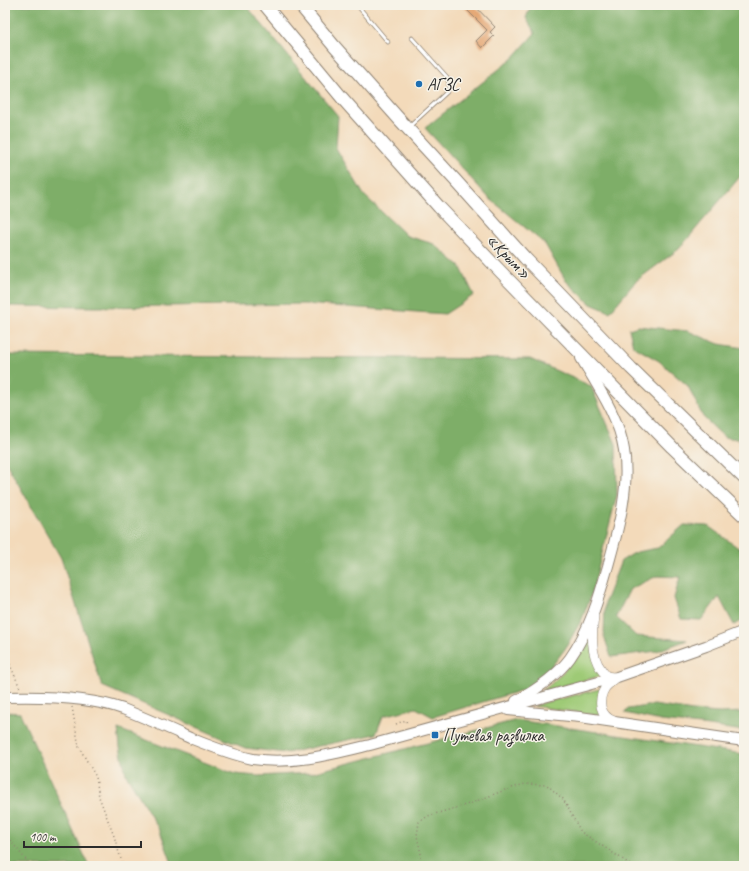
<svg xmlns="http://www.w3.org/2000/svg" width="749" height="871" font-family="Caveat,sans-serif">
<rect width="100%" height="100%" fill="#f7f3e8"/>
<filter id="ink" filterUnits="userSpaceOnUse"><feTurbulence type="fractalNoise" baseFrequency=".025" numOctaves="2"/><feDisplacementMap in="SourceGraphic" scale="8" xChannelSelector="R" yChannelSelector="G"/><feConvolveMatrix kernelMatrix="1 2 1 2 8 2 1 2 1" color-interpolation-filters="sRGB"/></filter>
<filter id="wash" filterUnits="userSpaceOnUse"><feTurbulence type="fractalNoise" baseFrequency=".012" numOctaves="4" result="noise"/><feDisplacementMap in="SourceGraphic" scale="16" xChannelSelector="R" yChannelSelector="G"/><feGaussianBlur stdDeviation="0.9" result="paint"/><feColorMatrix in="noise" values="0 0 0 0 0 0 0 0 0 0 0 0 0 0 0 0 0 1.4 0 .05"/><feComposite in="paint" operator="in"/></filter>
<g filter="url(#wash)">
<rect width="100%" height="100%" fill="#f3daba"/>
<!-- green -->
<g fill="#9eca76" stroke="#647a50">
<path d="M 589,633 L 601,676 L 542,691 C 565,675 575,656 589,633 Z"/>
<path d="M 600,689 L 602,716 L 534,706 L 543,703 Z"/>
</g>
<!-- forest -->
<g fill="#7eae67" stroke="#546c49">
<path d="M 5,5 L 246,5 L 338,116 L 336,148 L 364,195 L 407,236 L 434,244 L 460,266 L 474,295 L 445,314 L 304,304 L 97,307 L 5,306 Z"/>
<path d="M 531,5 L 744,5 L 744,172 L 679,249 L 636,281 L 610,312 L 591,304 L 566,281 L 545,244 L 489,198 L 425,128 L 513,58 L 535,33 L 526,18 Z"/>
<path d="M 638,326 L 688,331 L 719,344 L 744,348 L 744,440 L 724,437 L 703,417 L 688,386 L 659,361 L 633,346 L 629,329 Z"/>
<path d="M 5,355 L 530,359 L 591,386 L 616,444 L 617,495 L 591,596 L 582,619 L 565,649 L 551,667 L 543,676 L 526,689 L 433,717 L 416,708 L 383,716 L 376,734 L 286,753 L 245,748 L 102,686 L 61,558 L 5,461 Z"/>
<path d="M 684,525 L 708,526 L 740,549 L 744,553 L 744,619 L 734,625 L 719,597 L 701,620 L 681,619 L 674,598 L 680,577 L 657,576 L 630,589 L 616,617 L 636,636 L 687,640 L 657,651 L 611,657 L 604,636 L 605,602 L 621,561 L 636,552 L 658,548 Z"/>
<path d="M 654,705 L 693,711 L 720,713 L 744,712 L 744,731 L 701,725 L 661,721 L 625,713 L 628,709 Z"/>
<path d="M 5,712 L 20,713 L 89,866 L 5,866 Z"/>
<path d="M 517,720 L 744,754 L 744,866 L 173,866 L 160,831 L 126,774 L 120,747 L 118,729 L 235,774 L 258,776 L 311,773 Z"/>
</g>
<g id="blocks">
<!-- building -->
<path fill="#e4a470" d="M 462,5 L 474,5 L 495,27 L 490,32 L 494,36 L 482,48 L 476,41 L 487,30 Z"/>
</g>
</g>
<g filter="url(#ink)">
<use href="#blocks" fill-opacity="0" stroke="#8f8272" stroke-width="1"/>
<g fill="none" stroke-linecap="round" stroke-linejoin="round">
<!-- lane casing -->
<g stroke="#8f8272" stroke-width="4.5">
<g id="lane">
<path d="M 357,5 L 388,42"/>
<path d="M 410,126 L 447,92 C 450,86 449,83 447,77 L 412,38"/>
</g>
</g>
<!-- secondary casing -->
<g stroke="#8f8272" stroke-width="10">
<g id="secondary">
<path d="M 594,616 C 592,633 590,654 601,669 C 603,672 605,675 607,676 C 610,677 614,677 617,677"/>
<path d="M 614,721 C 600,716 597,701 605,688 C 608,684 613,681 617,677"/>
</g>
</g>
<!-- primary casing -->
<g stroke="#8f8272" stroke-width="12">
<g id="primary">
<path d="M 5,697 C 40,696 90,697 123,709 C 145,718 168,728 190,738 C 210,746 232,755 253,759 C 293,765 333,754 370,745 L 617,677 L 706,646 L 744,631"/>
<path d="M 516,701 C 536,690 556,677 570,658 C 589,631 599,598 608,566 C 618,529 630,489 624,450 C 619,417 598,387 581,358"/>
<path d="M 508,710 L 580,717 L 744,741"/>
</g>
</g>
<!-- highway casing -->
<g stroke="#8f8272" stroke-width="14">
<g id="highway">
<path d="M 265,5 L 343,99 L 439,207 L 501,272 L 672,447 L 744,516"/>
<path d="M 300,5 L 334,46 L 399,119 L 456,181 L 525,258 L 631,368 L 744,478"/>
</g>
</g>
<!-- path -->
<g stroke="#8f8272" stroke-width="1.5" stroke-dasharray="1 3" stroke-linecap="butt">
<path d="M 5,653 L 20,688"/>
<path d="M 72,707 L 79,747 L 96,777 L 99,797 L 114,836 L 123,866"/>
<path d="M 396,724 L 406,720 L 407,725"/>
<path d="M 5,834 L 31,866"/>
<path d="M 421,866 L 421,854 L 417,836 L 419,822 L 428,816 L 469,804 L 505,790 L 525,784 L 547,785 L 563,799 L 581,832 L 633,866"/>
</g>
<!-- lane -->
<use href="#lane" stroke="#fff" stroke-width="3"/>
<!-- secondary -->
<use href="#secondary" stroke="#fff" stroke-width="9"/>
<!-- primary -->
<use href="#primary" stroke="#fff" stroke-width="10"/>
<!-- highway -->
<use href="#highway" stroke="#fff" stroke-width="12"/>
</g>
</g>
<!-- markers -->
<g fill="#1f6fb2" stroke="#f7f3e8" stroke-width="1.5">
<circle cx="419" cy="84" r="4"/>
<rect x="431" y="731" width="8" height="8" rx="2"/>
</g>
<g text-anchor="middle" stroke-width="3" stroke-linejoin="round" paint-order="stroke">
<!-- poi labels -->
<g font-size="17" fill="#2b2b2b" stroke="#f7f3e8" text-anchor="start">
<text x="427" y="90">АГЗС</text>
<text x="443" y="741">Путевая развилка</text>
</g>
<!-- street labels -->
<g font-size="17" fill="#2b2b2b" stroke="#f7f3e8">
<text transform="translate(509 256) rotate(46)" y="6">«Крым»</text>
</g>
</g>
<!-- margin -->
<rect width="749" height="871" fill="none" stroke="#f7f3e8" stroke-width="20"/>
<!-- scale -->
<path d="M24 841v6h117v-6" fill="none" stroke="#2b2b2b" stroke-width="2"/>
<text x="30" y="841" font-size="12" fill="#2b2b2b" stroke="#f7f3e8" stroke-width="3" paint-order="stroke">100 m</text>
</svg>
